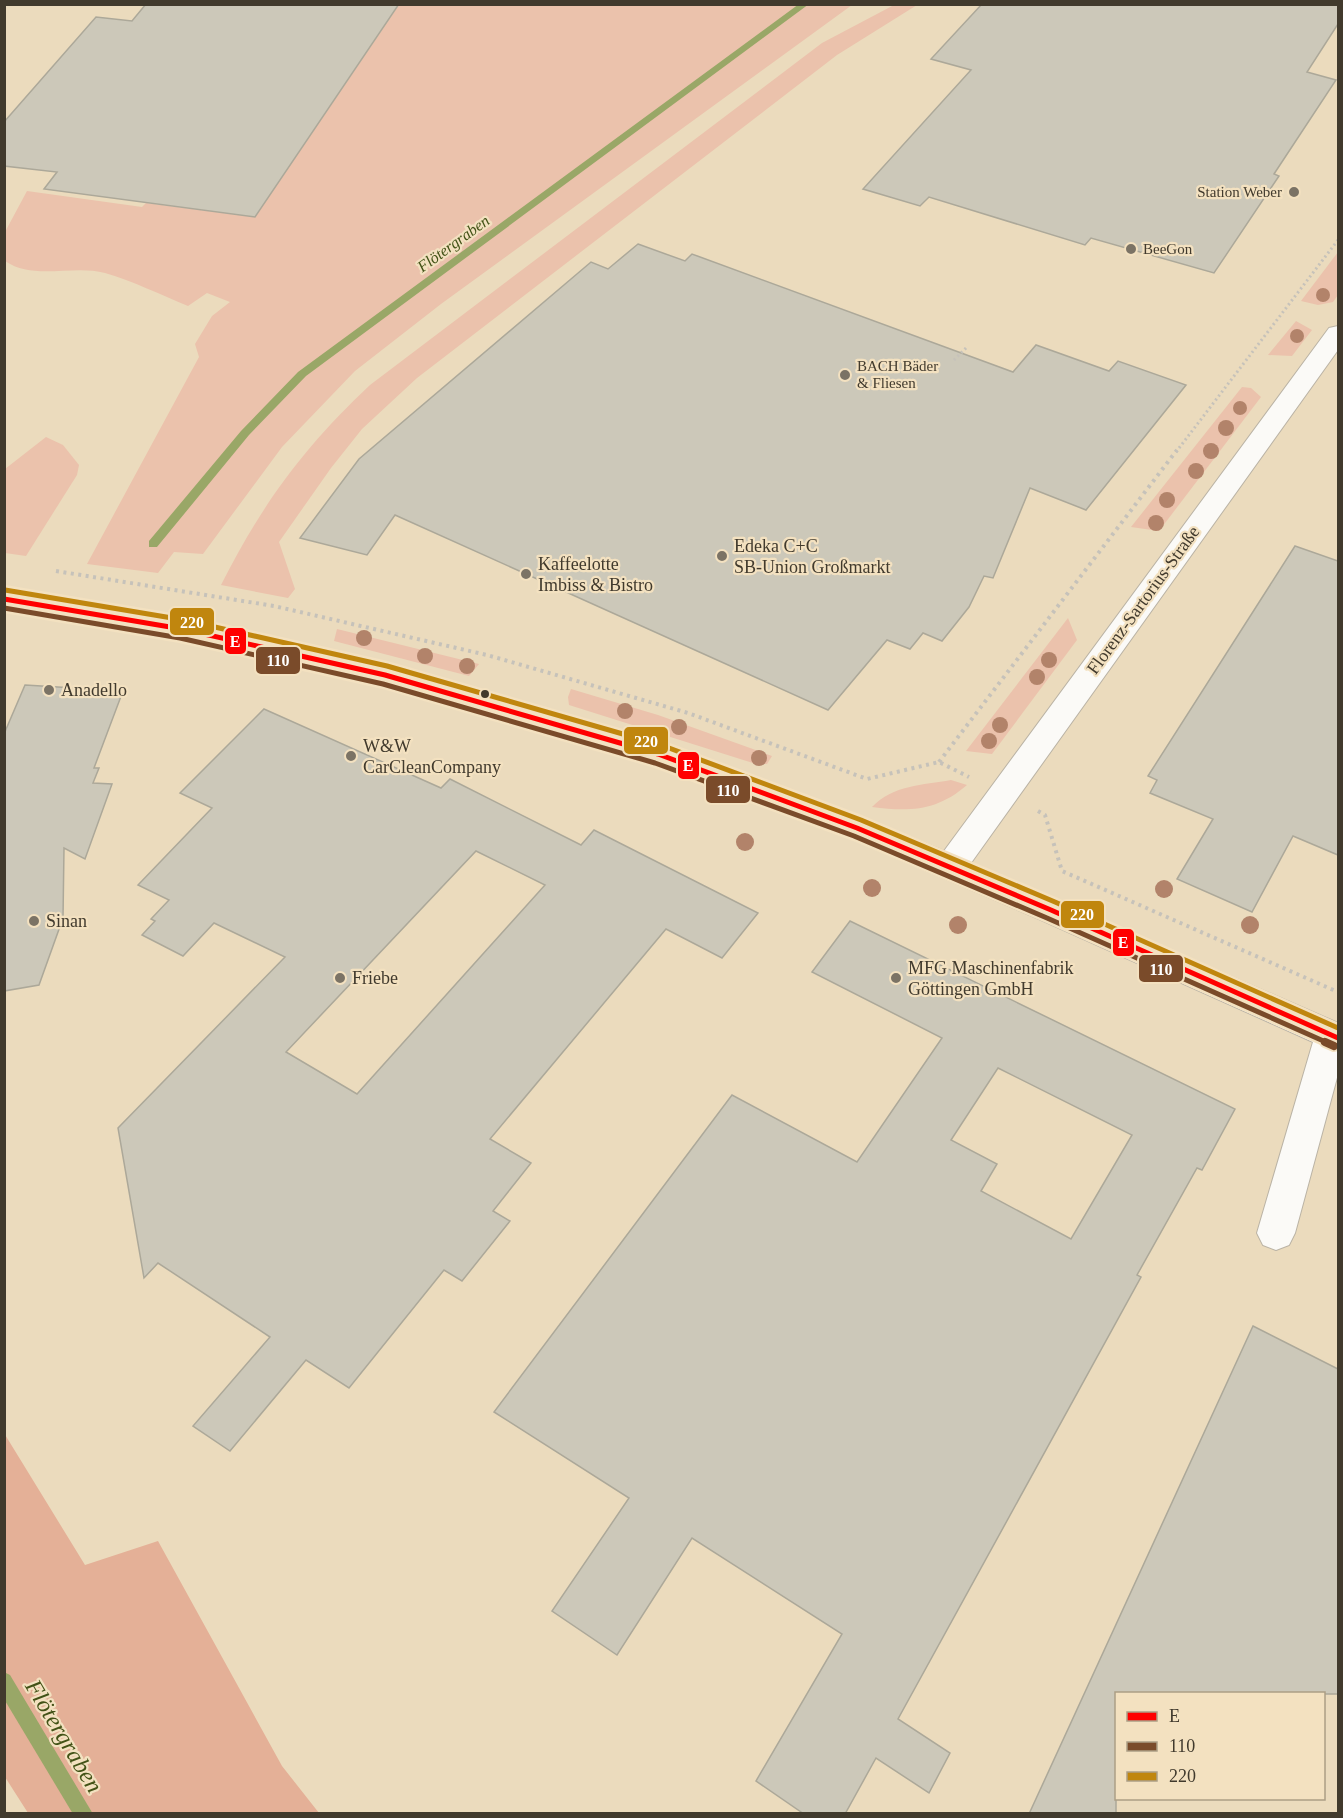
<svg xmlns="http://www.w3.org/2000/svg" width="1343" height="1818" font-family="Georgia,serif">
<rect width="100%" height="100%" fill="#e7decc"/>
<!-- built -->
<path fill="#ebdbbd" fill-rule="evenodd" d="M 5,5 L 1338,5 L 1338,1813 L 5,1814 ZM 1116,1694 L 1324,1694 L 1324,1798 L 1116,1798 Z"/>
<!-- green -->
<g fill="#ebc2ac">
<path d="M 727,4 L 852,5 L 441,304 L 355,371 L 282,447 L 203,554 L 174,552 L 158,573 L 87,564 L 199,357 L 195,344 L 212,316 L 230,302 L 207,293 L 188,306 C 161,295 133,281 105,273 C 73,264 34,281 5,261 L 5,232 L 27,191 L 142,207 L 146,203 L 255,217 L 399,5 Z"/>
<path d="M 894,5 L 917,5 L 837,55 L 417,378 L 362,429 L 331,468 L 279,542 L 295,589 L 288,598 L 221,585 C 262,504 304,447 370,385 L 822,43 Z"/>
<path d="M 1338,252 L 1338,295 L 1333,302 L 1318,305 L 1301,301 Z"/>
<path d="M 1296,321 L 1312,330 L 1292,356 L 1268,355 Z"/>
<path d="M 1242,387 L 1251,388 L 1261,397 L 1159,531 L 1131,527 Z"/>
<path d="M 46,437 L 63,445 L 79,465 L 77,475 L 26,556 L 5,553 L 5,469 Z"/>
<path d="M 1068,618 L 1077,640 L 992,754 L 966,751 Z"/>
<path d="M 337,629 L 479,664 L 469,676 L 334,641 Z"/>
<path d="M 571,689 L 658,715 L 772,756 L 767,764 L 756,764 L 569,705 L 568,697 Z"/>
<path d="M 951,780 L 967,785 C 937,811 910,812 872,807 C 893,785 923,785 951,780 Z"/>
</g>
<!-- forest -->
<path fill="#e4b097" d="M 4,1433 L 85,1565 L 158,1541 L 282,1766 L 319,1813 L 28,1813 L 5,1777 Z"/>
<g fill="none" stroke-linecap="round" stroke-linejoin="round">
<!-- stream -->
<g fill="#99a767" fill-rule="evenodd">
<path d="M 799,4 L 809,4 L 306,376 L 249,435 L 157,547 L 149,547 L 149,541 L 241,431 L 298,372 Z"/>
<path d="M 4,1672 L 10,1675 L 93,1814 L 73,1814 L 4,1699 Z"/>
</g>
</g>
<!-- building -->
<g fill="#ccc8b9" stroke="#aca899" stroke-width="1.5" fill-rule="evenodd">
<path d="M 146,4 L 399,4 L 255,217 L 44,189 L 57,172 L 4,166 L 4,122 L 96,17 L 132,21 Z"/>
<path d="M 982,4 L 1338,4 L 1338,24 L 1307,72 L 1336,80 L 1274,174 L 1279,176 L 1214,273 L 1091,238 L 1085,245 L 929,197 L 920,206 L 863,189 L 971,70 L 931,59 Z"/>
<path d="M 638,244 L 685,261 L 692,254 L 1013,372 L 1036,345 L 1109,371 L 1118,361 L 1186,385 L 1086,510 L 1030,488 L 993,578 L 984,576 L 969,607 L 942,641 L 923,633 L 910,649 L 887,640 L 828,710 L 395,515 L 367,555 L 300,538 L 359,459 L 591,262 L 608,269 Z"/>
<path d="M 1295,546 L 1338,561 L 1338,855 L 1293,836 L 1252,912 L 1177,879 L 1213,819 L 1150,793 L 1157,780 L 1148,776 Z"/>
<path d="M 25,685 L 123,691 L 94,768 L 99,768 L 93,783 L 112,784 L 85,859 L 64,848 L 63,918 L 39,985 L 4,991 L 4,734 Z"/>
<path d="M 264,709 L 441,788 L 450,779 L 581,845 L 594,830 L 758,913 L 722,958 L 666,929 L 490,1139 L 531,1163 L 493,1211 L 510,1221 L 462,1281 L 444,1270 L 349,1388 L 306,1360 L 230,1451 L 193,1426 L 270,1337 L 158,1263 L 144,1278 L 118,1128 L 285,957 L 214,923 L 183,956 L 142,935 L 155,921 L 151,919 L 169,900 L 138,885 L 212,808 L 180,793 ZM 476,851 L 545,885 L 357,1094 L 286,1052 Z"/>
<path d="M 850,921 L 1235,1109 L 1202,1170 L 1197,1168 L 1137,1275 L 1141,1277 L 898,1719 L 950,1753 L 929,1793 L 876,1758 L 845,1814 L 804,1814 L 756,1781 L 842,1634 L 692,1538 L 617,1655 L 552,1611 L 629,1498 L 494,1412 L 732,1095 L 857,1162 L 942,1038 L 812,972 ZM 998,1068 L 1132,1135 L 1071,1239 L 981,1191 L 997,1164 L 951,1140 Z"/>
<path d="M 1253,1326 L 1338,1369 L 1338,1694 L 1116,1694 L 1116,1814 L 1029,1814 Z"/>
</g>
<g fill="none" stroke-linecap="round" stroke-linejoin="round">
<!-- minor casing -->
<g stroke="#bab3a5" stroke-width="2">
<path id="minor" d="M 1338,326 L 1338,350 L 971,863 L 1338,1023 L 1338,1074 L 1295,1233 L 1289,1245 L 1276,1250 L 1263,1245 L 1257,1233 L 1313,1042 L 1039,919 L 846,836 L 648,762 L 385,685 L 182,639 L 4,609 L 4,589 L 182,619 L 385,665 L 669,746 L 868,820 L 944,851 L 1329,328 Z"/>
</g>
<!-- path-far1 -->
<g stroke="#c6c2ba" stroke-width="3" stroke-dasharray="2 3" stroke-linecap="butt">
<path d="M 954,360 L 967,347"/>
<path d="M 1176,452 L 1338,240"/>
</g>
<!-- path -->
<g stroke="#c6c2ba" stroke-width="4" stroke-dasharray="3 4.5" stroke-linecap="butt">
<path d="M 56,571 L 274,606 L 487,655 L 688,713 L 867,779 L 939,762 L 969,777"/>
<path d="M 939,762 L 1177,450"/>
<path d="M 1038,811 L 1045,815 L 1062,871 L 1338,992"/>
</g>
<!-- minor -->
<use href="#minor" fill="#fbfaf7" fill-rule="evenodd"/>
<!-- bus-1 casing -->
<g stroke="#f3e1c0" stroke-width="10">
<path id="bus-1" d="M 4,599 L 182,629 L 385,675 L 658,754 L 857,828 L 1051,910 L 1338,1038"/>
</g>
<!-- bus-2-far1 casing -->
<g stroke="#f3e1c0" stroke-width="10">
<path id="bus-2-far1" d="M 4,608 L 180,638 L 383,684 L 655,763 L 854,836 L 1047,918 L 1328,1043"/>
</g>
<!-- bus-2 casing -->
<g stroke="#f3e1c0" stroke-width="12">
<path id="bus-2" d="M 1325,1042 L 1334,1046"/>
</g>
<!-- bus-3 casing -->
<g stroke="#f3e1c0" stroke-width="10">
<path id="bus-3" d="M 5,590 L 184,620 L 387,666 L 661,745 L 861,820 L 1055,902 L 1338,1028"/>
</g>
<!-- bus-1 -->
<use href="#bus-1" stroke="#f00" stroke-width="5"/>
<!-- bus-2-far1 -->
<use href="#bus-2-far1" stroke="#7a4b2a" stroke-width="5"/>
<!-- bus-2 -->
<use href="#bus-2" stroke="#7a4b2a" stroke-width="8"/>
<!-- bus-3 -->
<use href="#bus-3" stroke="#c0860e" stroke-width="5"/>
</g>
<!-- trees -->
<g fill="#b2836a">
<circle cx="1323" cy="295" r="7"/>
<circle cx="1297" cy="336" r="7"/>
<circle cx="1240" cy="408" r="7"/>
<circle cx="1226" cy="428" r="8"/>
<circle cx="1211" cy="451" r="8"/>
<circle cx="1196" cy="471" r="8"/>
<circle cx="1167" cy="500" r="8"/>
<circle cx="1156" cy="523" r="8"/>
<circle cx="364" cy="638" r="8"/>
<circle cx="425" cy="656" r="8"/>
<circle cx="1049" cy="660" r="8"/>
<circle cx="467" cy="666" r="8"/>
<circle cx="1037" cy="677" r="8"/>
<circle cx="625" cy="711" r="8"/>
<circle cx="1000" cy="725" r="8"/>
<circle cx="679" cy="727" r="8"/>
<circle cx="989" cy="741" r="8"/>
<circle cx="759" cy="758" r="8"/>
<circle cx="745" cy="842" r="9"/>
<circle cx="872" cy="888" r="9"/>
<circle cx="1164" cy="889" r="9"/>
<circle cx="958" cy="925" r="9"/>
<circle cx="1250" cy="925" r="9"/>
</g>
<!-- markers -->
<g fill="#7b7365" stroke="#f3e1c0" stroke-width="2">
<circle cx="1294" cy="192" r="6"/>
<circle cx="1131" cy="249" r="6"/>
<circle cx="845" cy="375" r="6"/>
<circle cx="722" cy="556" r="6"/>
<circle cx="526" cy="574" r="6"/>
<circle cx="49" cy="690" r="6"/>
<circle cx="351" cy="756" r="6"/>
<circle cx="34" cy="921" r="6"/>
<circle cx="340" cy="978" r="6"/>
<circle cx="896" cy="978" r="6"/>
</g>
<circle fill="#413a2d" stroke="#f3e1c0" stroke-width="2" cx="485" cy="694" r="5"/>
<g text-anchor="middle" stroke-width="4.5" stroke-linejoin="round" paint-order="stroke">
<!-- far-poi labels -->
<g font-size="15" fill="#413a2d" stroke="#f3e1c0" text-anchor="start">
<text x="1282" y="197" text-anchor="end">Station Weber</text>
<text x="1143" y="254">BeeGon</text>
<text x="857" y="371">BACH Bäder<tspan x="857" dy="17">&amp; Fliesen</tspan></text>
</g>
<!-- far-water labels -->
<g font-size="16" font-style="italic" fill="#425216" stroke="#f3e1c0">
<text transform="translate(453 243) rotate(-36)" y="6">Flötergraben</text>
</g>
<!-- poi labels -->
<g font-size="18" fill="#413a2d" stroke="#f3e1c0" text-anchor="start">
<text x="734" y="552">Edeka C+C<tspan x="734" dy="21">SB-Union Großmarkt</tspan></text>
<text x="538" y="570">Kaffeelotte<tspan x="538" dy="21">Imbiss &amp; Bistro</tspan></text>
<text x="61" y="696">Anadello</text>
<text x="363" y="752">W&amp;W<tspan x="363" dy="21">CarCleanCompany</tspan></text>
<text x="46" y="927">Sinan</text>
<text x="908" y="974">MFG Maschinenfabrik<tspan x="908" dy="21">Göttingen GmbH</tspan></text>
<text x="352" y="984">Friebe</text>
</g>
<!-- street labels -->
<g font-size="18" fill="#413a2d" stroke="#f3e1c0">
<text transform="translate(1143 600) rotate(-54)" y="6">Florenz-Sartorius-Straße</text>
</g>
<!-- near-water labels -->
<g font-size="24" font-style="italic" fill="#425216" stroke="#f3e1c0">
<text transform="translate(64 1736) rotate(59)" y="8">Flötergraben</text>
</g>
</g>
<g stroke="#f3e1c0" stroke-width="2">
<rect x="169" y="607" width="46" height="29" rx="6" fill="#c0860e"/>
<rect x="224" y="627" width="23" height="28" rx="6" fill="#f00"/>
<rect x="255" y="646" width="46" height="29" rx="6" fill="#7a4b2a"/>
<rect x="623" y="726" width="46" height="29" rx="6" fill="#c0860e"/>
<rect x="677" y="751" width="23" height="29" rx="6" fill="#f00"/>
<rect x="705" y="775" width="46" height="29" rx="6" fill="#7a4b2a"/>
<rect x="1060" y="900" width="45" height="29" rx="6" fill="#c0860e"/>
<rect x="1112" y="928" width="23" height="29" rx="6" fill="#f00"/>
<rect x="1138" y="954" width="46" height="29" rx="6" fill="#7a4b2a"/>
</g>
<g font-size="16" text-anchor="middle" font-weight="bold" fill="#fff">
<text x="192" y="628">220</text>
<text x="235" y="647">E</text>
<text x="278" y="666">110</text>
<text x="646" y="747">220</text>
<text x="688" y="771">E</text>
<text x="728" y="796">110</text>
<text x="1082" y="920">220</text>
<text x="1123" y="948">E</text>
<text x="1161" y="975">110</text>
</g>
<!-- border -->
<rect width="1343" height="1818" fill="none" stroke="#413a2d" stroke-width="12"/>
<!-- legend -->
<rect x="1115" y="1692" width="210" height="108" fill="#f3e1c0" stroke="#ac9e85" stroke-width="1.5"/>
<rect x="1127" y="1712" width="30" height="9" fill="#ff0000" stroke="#ac9e85" stroke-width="1.5"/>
<text x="1169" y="1722" font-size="18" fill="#413a2d">E</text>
<rect x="1127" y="1742" width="30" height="9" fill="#7a4b2a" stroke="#ac9e85" stroke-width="1.5"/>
<text x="1169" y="1752" font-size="18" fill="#413a2d">110</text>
<rect x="1127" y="1772" width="30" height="9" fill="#c0860e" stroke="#ac9e85" stroke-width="1.5"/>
<text x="1169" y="1782" font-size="18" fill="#413a2d">220</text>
</svg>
